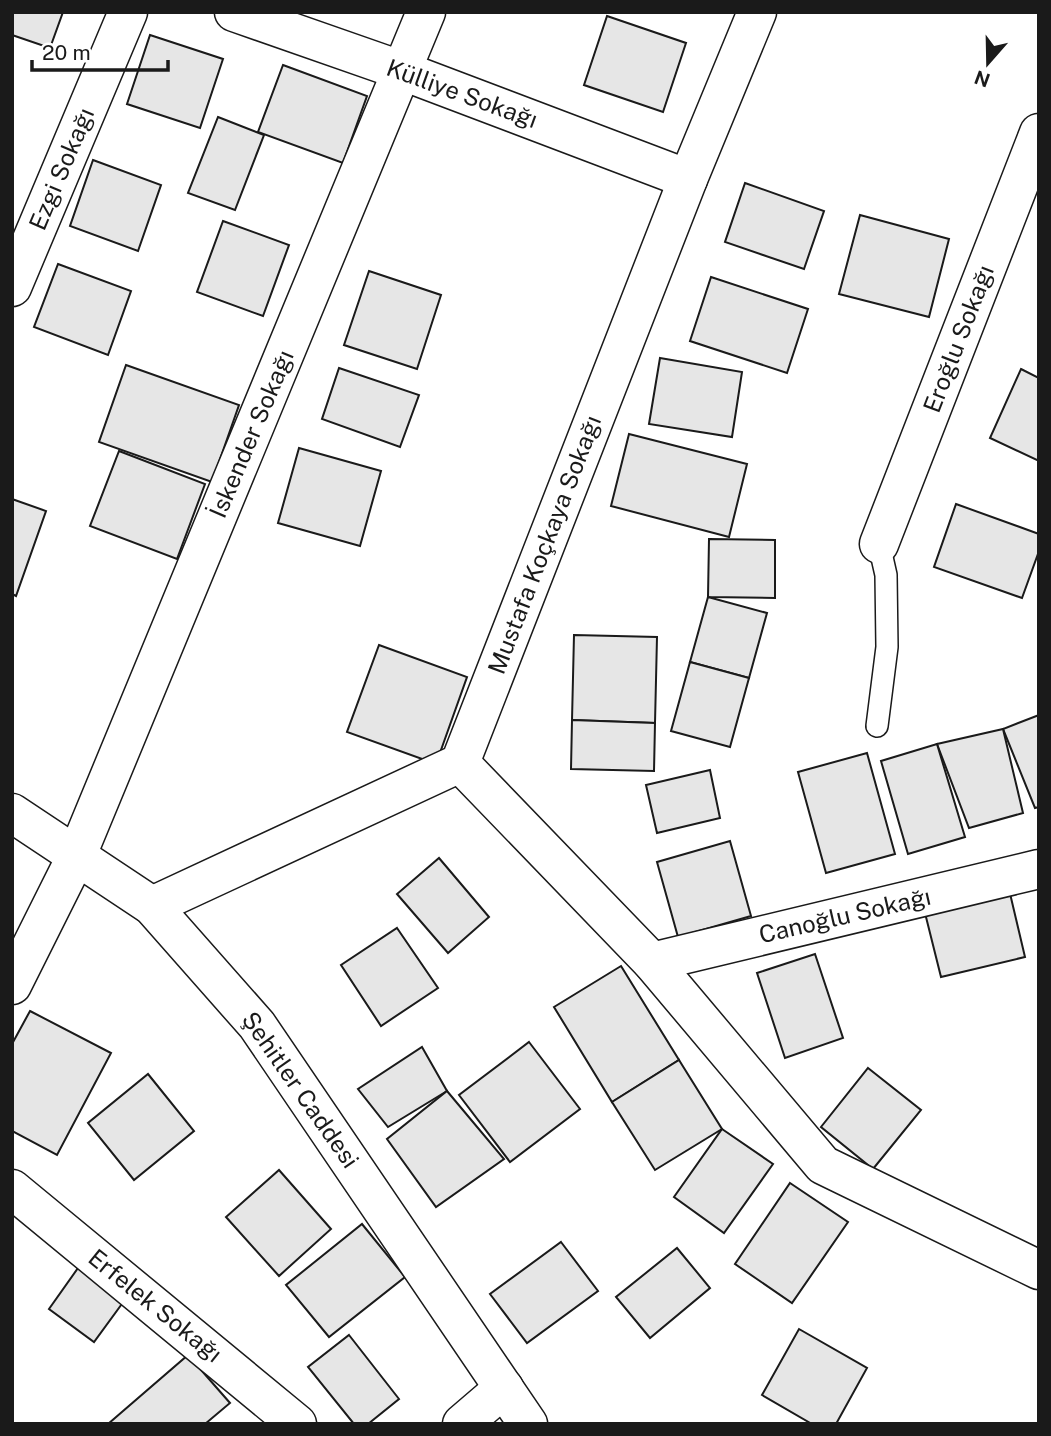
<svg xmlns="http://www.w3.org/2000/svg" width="1051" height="1436" font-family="'Public Sans',sans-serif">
<rect width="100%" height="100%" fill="#fff"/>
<!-- building -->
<g fill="#e6e6e6" stroke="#1a1a1a" stroke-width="2">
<path d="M 12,12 L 63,12 L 50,48 L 12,35 Z"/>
<path d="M 607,16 L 686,43 L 663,112 L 584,85 Z"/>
<path d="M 150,35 L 223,59 L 200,128 L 127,104 Z"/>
<path d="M 283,65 L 367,96 L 343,163 L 258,132 Z"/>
<path d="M 218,117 L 264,135 L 235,210 L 188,193 Z"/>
<path d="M 93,160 L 161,185 L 138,251 L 70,226 Z"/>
<path d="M 745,183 L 824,211 L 804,269 L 725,242 Z"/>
<path d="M 860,215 L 949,239 L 929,317 L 839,294 Z"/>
<path d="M 223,221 L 289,245 L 263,316 L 197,292 Z"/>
<path d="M 58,264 L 131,291 L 108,355 L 34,327 Z"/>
<path d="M 369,271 L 441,295 L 417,369 L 344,345 Z"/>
<path d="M 711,277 L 808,309 L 787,373 L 690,341 Z"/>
<path d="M 660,358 L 742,372 L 732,437 L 649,424 Z"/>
<path d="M 126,365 L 239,405 L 212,482 L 99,442 Z"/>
<path d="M 339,368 L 419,395 L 400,447 L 322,419 Z"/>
<path d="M 1021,369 L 1039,378 L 1039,461 L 990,438 Z"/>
<path d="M 629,434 L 747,464 L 729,537 L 611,506 Z"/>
<path d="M 299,448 L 381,471 L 360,546 L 278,523 Z"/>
<path d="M 119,451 L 205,484 L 177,559 L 90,526 Z"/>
<path d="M 12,499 L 46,511 L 16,596 L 12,594 Z"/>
<path d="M 956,504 L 1039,534 L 1039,551 L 1022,598 L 934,567 Z"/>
<path d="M 709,539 L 775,540 L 775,598 L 708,597 Z"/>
<path d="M 708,597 L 767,613 L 749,678 L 690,662 Z"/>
<path d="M 574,635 L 657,637 L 655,723 L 572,720 Z"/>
<path d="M 379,645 L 467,677 L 436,764 L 347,732 Z"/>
<path d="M 690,662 L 749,678 L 730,747 L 671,731 Z"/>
<path d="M 1039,715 L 1039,807 L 1035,808 L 1003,729 Z"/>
<path d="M 572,720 L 655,723 L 654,771 L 571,769 Z"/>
<path d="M 1003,729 L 1023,813 L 969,828 L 937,744 Z"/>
<path d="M 937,744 L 965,837 L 908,854 L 881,761 Z"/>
<path d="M 867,753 L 895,854 L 826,873 L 798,772 Z"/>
<path d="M 710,770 L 720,818 L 657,833 L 646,785 Z"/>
<path d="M 730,841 L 751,916 L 678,937 L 657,862 Z"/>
<path d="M 439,858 L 489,917 L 448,953 L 397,894 Z"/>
<path d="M 1008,885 L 1025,957 L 941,977 L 923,905 Z"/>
<path d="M 397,928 L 438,988 L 381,1026 L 341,965 Z"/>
<path d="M 815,954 L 843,1038 L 785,1058 L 757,973 Z"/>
<path d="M 621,966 L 679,1060 L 612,1102 L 554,1007 Z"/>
<path d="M 30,1011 L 111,1053 L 57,1155 L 12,1131 L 12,1044 Z"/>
<path d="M 529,1042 L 580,1109 L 510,1162 L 459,1095 Z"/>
<path d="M 422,1047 L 447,1091 L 388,1127 L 358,1089 Z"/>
<path d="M 679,1060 L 722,1129 L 655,1170 L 612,1102 Z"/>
<path d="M 868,1068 L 921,1110 L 873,1169 L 821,1127 Z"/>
<path d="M 148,1074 L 194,1131 L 134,1180 L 88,1123 Z"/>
<path d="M 447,1091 L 504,1159 L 436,1207 L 387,1139 Z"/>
<path d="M 722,1129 L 773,1164 L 724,1233 L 674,1197 Z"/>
<path d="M 279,1170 L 331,1229 L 279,1276 L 226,1217 Z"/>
<path d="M 790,1183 L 848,1222 L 792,1303 L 735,1264 Z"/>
<path d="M 362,1224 L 405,1277 L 329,1337 L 286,1285 Z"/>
<path d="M 561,1242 L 598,1291 L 527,1343 L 490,1294 Z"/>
<path d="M 677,1248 L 710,1288 L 650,1338 L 616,1297 Z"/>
<path d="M 78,1268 L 124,1301 L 94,1342 L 49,1309 Z"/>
<path d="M 799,1329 L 867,1368 L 836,1424 L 812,1424 L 762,1395 Z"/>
<path d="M 349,1335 L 399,1399 L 368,1424 L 354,1424 L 308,1367 Z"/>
<path d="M 188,1355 L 230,1403 L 205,1424 L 108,1424 Z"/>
</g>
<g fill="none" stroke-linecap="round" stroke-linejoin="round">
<!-- service casing -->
<g stroke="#1a1a1a" stroke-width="24">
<path id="service" d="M 877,726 L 887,647 L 886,575 L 879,544"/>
</g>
<!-- minor casing -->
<g stroke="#1a1a1a" stroke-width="41">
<g id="minor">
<path d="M 234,12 L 403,71 L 688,179"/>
<path d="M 12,287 L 128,12"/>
<path d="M 879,544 L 1039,133"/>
<path d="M 460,763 L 652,962 L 823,1165 L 1039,1270"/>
<path d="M 12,813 L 152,906 L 257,1025 L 528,1424"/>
<path d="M 152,906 L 460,763 L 688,179 L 757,12"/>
<path d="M 652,962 L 1039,869"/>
<path d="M 12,985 L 77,855 L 426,12"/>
<path d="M 12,1189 L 297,1424"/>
<path d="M 462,1424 L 504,1388"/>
</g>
</g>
<!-- service -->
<use href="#service" stroke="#fff" stroke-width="21"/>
<!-- minor -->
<use href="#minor" stroke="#fff" stroke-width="38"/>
</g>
<g text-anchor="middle" stroke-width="5" stroke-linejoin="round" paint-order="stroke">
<!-- street labels -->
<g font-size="24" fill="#1a1a1a" stroke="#fff">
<text transform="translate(462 94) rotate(20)" y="8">Külliye Sokağı</text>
<text transform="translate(62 169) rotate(-67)" y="8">Ezgi Sokağı</text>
<text transform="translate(959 339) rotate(-69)" y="8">Eroğlu Sokağı</text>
<text transform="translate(252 434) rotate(-67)" y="8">İskender Sokağı</text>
<text transform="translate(545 545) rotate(-69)" y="8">Mustafa Koçkaya Sokağı</text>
<text transform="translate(845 916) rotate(-13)" y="8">Canoğlu Sokağı</text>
<text transform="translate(300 1090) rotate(55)" y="8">Şehitler Caddesi</text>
<text transform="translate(155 1306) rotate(39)" y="8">Erfelek Sokağı</text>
</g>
</g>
<!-- border -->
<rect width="1051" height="1436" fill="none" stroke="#1a1a1a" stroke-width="28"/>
<!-- north arrow -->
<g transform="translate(988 63) rotate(200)" stroke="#ffffff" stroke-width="5" paint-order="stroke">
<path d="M0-5L12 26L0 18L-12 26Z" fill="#1a1a1a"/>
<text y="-10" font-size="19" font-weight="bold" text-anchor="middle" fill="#1a1a1a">N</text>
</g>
<!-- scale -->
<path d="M32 60v10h136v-10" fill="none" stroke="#1a1a1a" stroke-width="3.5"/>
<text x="42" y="60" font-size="21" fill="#1a1a1a" stroke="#ffffff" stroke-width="5" paint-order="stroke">20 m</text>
</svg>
